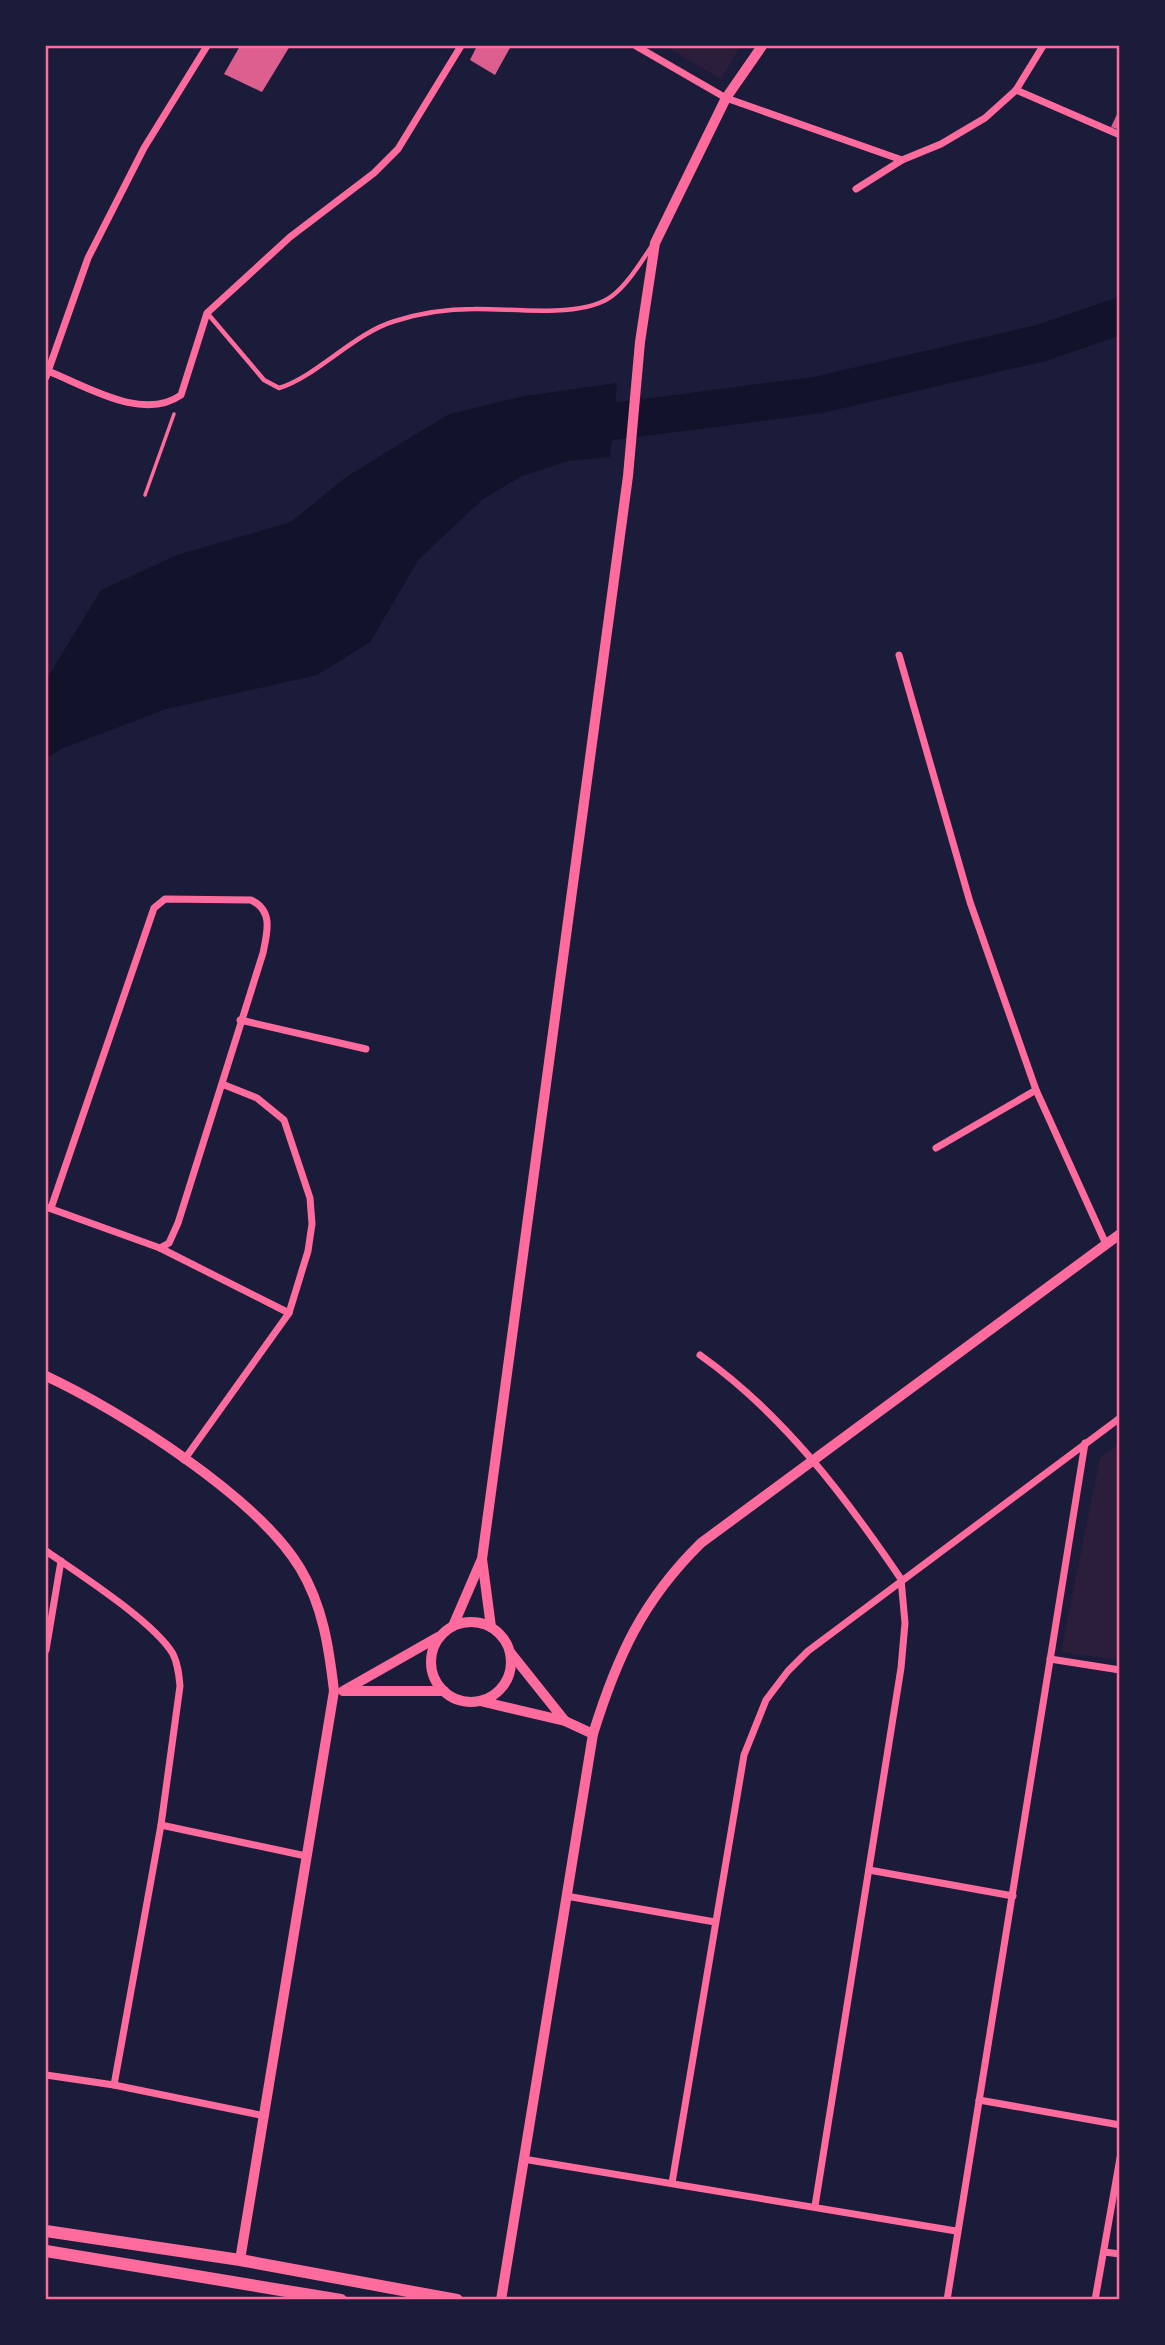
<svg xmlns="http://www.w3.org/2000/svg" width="1165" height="2345" font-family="Inter,sans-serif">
<rect width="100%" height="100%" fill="#1b1b3a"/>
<!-- green -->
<g fill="#2a1e3b">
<path d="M 665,46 L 741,46 L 721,79 Z"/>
<path d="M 1119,1444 L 1119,1660 L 1061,1652 L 1100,1457 Z"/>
</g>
<!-- water -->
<path fill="#12122b" d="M 617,383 L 610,457 L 568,461 L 522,476 L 483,499 L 419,559 L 370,642 L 317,675 L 166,709 L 61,749 L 46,759 L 46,680 L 101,590 L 177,555 L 291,522 L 346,477 L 449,414 L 525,396 Z"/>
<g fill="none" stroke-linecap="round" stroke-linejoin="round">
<!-- river -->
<path stroke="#12122b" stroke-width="37" d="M 563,428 L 818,395 L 1041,343 L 1120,316"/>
</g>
<!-- building -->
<g fill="#dd5f8e">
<path d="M 240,46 L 290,46 L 262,92 L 224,74 Z"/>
<path d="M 477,46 L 511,46 L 495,75 L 470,60 Z"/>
<path d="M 1120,108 L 1120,130 L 1111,127 Z"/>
</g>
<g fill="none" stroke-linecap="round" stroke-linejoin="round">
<!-- path -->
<path stroke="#ff6b9d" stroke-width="3.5" d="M 145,495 L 174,414"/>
<!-- service -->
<path stroke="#ff6b9d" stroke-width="4.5" d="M 208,314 L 264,380 L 279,388 C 316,377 354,333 395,321 C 420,313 448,309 474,309 C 511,308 582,319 612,296 C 628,284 640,263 652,246"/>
<!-- minor -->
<g stroke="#ff6b9d" stroke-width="7">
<path d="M 636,46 L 726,98 L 902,160"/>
<path d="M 1016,90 L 1120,135"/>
<path d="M 856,189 L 902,160 L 941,144 L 985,118 L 1016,90 L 1043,46"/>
<path d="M 48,371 C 86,386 143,422 181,395 L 207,313 L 290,237 L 374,173 L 398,149 L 461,46"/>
<path d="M 46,377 L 88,258 L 144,148 L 207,46"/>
<path d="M 899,655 L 970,902 L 1036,1090 L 1105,1242"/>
<path d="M 240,1020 L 366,1049"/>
<path d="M 936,1148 L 1036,1090"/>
<path d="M 46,1207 L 160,1248 L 289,1313"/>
<path d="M 51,1208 L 154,908 L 165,899 L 251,900 C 274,911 267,933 263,953 L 178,1223 L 169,1243 L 160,1248"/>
<path d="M 700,1355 C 783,1414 844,1495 901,1579 L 905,1623 L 901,1668 L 815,2206"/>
<path d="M 184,1460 L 289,1313 L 308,1251 L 312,1224 L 310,1198 L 284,1120 L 257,1098 L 222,1084"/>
<path d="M 46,1551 C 78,1573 154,1622 173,1654 C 178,1664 179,1675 180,1686 L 161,1825 L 114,2085"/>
<path d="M 46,1650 L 61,1561"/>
<path d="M 1050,1659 L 1120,1670"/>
<path d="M 161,1825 L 306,1856"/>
<path d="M 869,1870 L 1013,1896"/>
<path d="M 566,1896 L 715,1922"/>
<path d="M 46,2075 L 114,2085 L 265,2116"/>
<path d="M 979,2100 L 1120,2125"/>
<path d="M 523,2159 L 956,2231"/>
<path d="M 672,2183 L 744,1755 L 766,1700 L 788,1671 L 808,1651 L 1120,1418"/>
<path d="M 1104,2252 L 1120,2254"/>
<path d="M 947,2300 L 1085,1443"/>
<path d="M 1095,2300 L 1120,2158"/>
</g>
<!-- tertiary -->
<g stroke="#ff6b9d" stroke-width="10">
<path d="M 46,1376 C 121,1411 257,1497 300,1568 C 323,1606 329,1648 334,1691 L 240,2260"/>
<circle cx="471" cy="1662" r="40"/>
<path d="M 453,1626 L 481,1561"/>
<path d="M 491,1627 L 482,1559 L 628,476 L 640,342 L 655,243 L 726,98 L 762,46"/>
<path d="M 510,1652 L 565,1721"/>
<path d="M 343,1691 L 438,1637"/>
<path d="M 344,1691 L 444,1691"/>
<path d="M 480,1701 L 565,1721 L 593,1734"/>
<path d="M 501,2300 L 593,1734 C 617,1657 642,1601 701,1543 L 1120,1234"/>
</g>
<!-- secondary -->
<g stroke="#ff6b9d" stroke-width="12">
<path d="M 46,2231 L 240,2260 L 457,2300"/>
<path d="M 46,2251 L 341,2300"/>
</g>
</g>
<!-- border -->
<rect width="1165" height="2345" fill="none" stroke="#1b1b3a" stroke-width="94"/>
<rect x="47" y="47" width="1071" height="2251" fill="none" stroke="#ff6b9d" stroke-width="2.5"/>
</svg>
